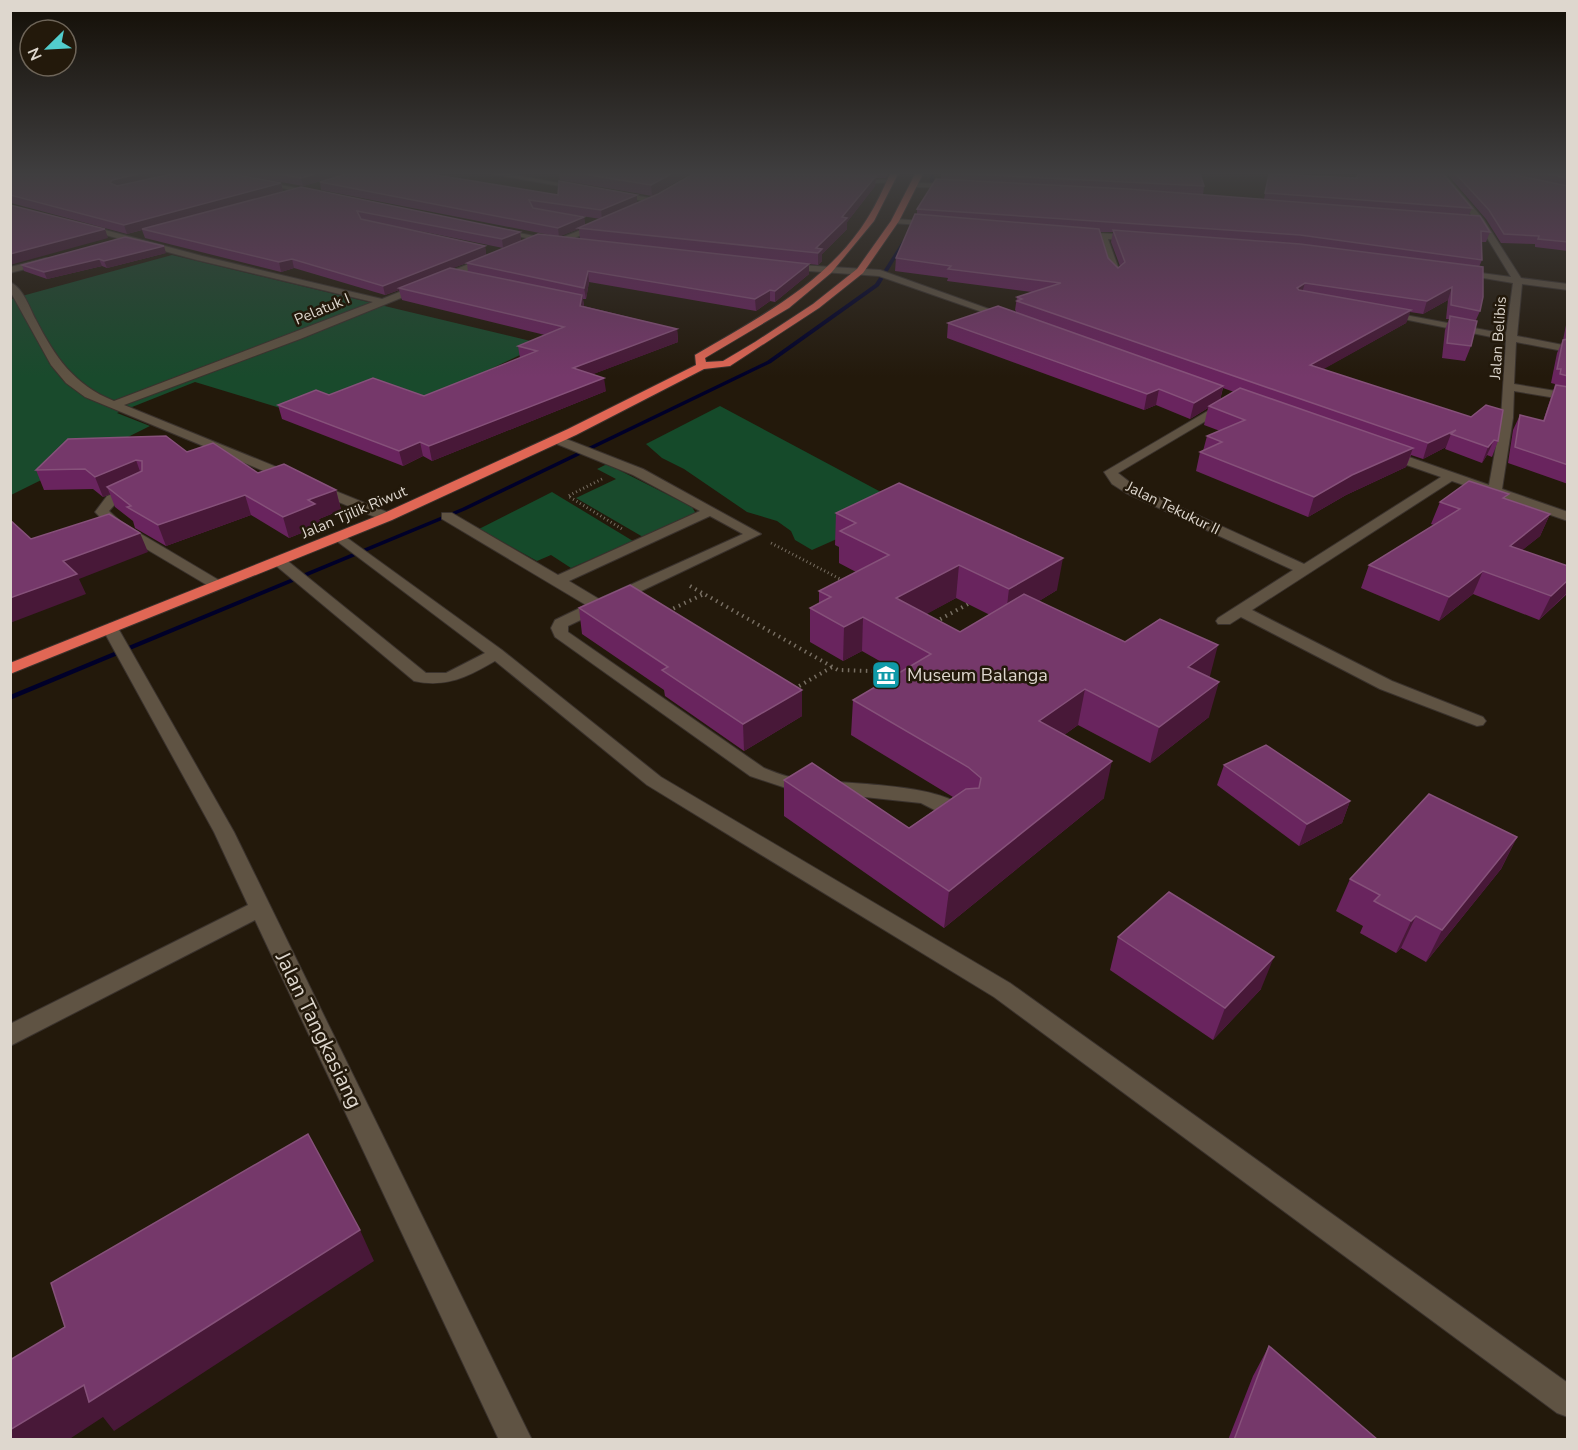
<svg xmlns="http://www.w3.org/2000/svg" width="1578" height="1450" font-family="'Nunito Sans',sans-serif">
<rect width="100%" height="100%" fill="#23190b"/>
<!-- green -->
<g fill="#194a2c">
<path d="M 172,255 L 543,344 L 419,403 L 290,411 L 195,382 L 117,413 L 150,426 L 11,495 L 11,299 Z"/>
<path d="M 607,464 L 692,507 L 695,512 L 693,516 L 643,537 L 576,498 L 616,479 L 597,469 Z"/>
</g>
<!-- forest -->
<g fill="#154a2a">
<path d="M 720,406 L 909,507 L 812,550 L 795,540 L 791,531 L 777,521 L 747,512 L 684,469 L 662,458 L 646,444 Z"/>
<path d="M 552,492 L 633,541 L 571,568 L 551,555 L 537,561 L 479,529 Z"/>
</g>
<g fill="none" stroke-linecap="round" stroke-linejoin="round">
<!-- stream -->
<g fill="#000029" fill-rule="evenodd">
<path d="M 930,174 L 934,174 L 934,184 L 932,185 L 930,184 Z"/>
<path d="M 905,237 L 908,238 L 879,286 L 771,363 L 466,510 L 10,700 L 10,695 L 462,508 L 767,361 L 875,284 Z"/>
</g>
<!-- minor casing -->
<g stroke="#3a322d" stroke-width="2">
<g id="minor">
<path d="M 206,174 L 222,174 L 323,193 L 319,195 Z"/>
<path d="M 492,174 L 509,174 L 586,188 L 582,190 Z"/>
<path d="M 1437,174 L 1445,174 L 1484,220 L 1521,278 L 1568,284 L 1568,290 L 1522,284 L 1517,336 L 1568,346 L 1568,352 L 1516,342 L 1514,384 L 1568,393 L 1568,400 L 1514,391 L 1513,418 L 1502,489 L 1568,512 L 1568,521 L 1452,481 L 1252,610 L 1392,681 L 1483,717 L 1486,721 L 1483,725 L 1477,726 L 1380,689 L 1241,617 L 1230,624 L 1218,624 L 1216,621 L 1218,618 L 1293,570 L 1126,493 L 1112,484 L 1104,472 L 1223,402 L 1231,402 L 1231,406 L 1118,473 L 1136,487 L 1304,564 L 1441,477 L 1381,456 L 1381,450 L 1389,450 L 1489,485 L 1501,418 L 1506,340 L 1379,314 L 1384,311 L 1506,334 L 1513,283 L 1454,273 L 1459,270 L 1511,277 L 1478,223 Z"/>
<path d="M 852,180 L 891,180 L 895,182 L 849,184 Z"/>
<path d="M 914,183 L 958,184 L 962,186 L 958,188 L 911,187 Z"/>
<path d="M 613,191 L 655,199 L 659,201 L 655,203 L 610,195 Z"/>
<path d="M 895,219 L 936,222 L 940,224 L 936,226 L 892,223 Z"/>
<path d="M 598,223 L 605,225 L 558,245 L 494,231 L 498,229 L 556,240 Z"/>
<path d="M 83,224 L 202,256 L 382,299 L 486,257 L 492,257 L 492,261 L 300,339 L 124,405 L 392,514 L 392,520 L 382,520 L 85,397 L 66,383 L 51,365 L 10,291 L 10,282 C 24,289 29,307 36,320 C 55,357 74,385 114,401 L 373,302 L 197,260 L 80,228 Z"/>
<path d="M 1077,232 L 1136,235 L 1140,238 L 1136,241 L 1108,239 L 1121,275 L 1116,278 L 1108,270 L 1099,238 L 1074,236 Z"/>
<path d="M 46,258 L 49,259 L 49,263 L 10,273 L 10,267 Z"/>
<path d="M 784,264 L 880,270 L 1014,318 L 1005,320 L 879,276 L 781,269 L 780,267 Z"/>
<path d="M 556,435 L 643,469 L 761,534 L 568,626 L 568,632 L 764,768 C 772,771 781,775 790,777 C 831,786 950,779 973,816 L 970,821 L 956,821 L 921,803 L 789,789 L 750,776 L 555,637 L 551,628 L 555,620 L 586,605 L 442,519 L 442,513 L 452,513 L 558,575 L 700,511 L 633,475 L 552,442 L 550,439 ZM 710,516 L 743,534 L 599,599 L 569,581 Z"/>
<path d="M 135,486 L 140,487 L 140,493 L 117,502 L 109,511 L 121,522 L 222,582 L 225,585 L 222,588 L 212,588 L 111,528 L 95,512 L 107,496 Z"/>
<path d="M 339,532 L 502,650 L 661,777 L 1010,983 L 1568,1383 L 1568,1417 L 1557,1413 L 994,997 L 647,785 L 495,661 C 468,677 446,688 414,681 L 274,564 L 272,561 L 274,558 L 284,558 L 426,673 L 446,673 L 485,653 L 334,539 L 332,536 Z"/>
<path d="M 110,623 L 118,628 L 234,832 L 532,1440 L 499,1440 L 255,920 L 10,1046 L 10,1024 L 248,905 L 214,832 L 102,628 Z"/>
</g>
</g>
<!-- highway casing -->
<g stroke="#3a322d" stroke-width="2">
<path id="highway" d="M 890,174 L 898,174 L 874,221 L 831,273 L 789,308 L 705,358 L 706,362 L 723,361 L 755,342 L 813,304 L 857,269 L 891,221 L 915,174 L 923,174 L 899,221 L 863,273 L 819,308 L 730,366 L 704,369 L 576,435 L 392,520 L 10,674 L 10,663 L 382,514 L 568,429 L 696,365 L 695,355 C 758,318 827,283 867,219 C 876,205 883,189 890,174 Z"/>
</g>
<!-- path-far1 -->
<g stroke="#776e62" stroke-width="3" stroke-dasharray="1 3" stroke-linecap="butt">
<path d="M 602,479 L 568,496 L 622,529"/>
<path d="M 771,543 L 844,581"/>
</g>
<!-- path -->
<g stroke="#776e62" stroke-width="4" stroke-dasharray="1.5 4.5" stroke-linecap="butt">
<path d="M 690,586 L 838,670 L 903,672"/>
<path d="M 668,611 L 704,594"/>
<path d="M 935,622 L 968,604"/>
<path d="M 794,689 L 832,667"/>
</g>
<!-- minor -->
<use href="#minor" fill="#5f5343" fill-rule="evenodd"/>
<!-- highway -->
<use href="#highway" fill="#e16755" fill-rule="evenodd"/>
</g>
<!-- wall -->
<g fill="#69245e" fill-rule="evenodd">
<path d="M 10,174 L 281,183 L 283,191 L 199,214 L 301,187 L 520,232 L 521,241 L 503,248 L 410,229 L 485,246 L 486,255 L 555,236 L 321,190 L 320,182 L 346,174 L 303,186 L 235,174 L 430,174 L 558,195 L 637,195 L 637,203 L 658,194 L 693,174 L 888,174 L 886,178 L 876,178 L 875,186 L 847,222 L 847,229 L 822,254 L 822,261 L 818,265 L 809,264 L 809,274 L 775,302 L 770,301 L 756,311 L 589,282 L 586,299 L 583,299 L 584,306 L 677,329 L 678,342 L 593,374 L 606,391 L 432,461 L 423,456 L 403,466 L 282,419 L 278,405 L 329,395 L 424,396 L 520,358 L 518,346 L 545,335 L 402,300 L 399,290 L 385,295 L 294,268 L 281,272 L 145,238 L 142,230 L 127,234 L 11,203 ZM 555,212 L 601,219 L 585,225 L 584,217 ZM 579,229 L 580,239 L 559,236 ZM 467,263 L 468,272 L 452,268 Z"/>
<path d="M 559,174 L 689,174 L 652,196 L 560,180 Z"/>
<path d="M 941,174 L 1200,174 L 1204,186 L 1203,195 L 1264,199 L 1269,174 L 1356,178 L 1357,174 L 1443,174 L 1472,208 L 1469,215 L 1490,232 L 1486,242 L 1481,242 L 1482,260 L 1479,267 L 1480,311 L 1476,320 L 1471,346 L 1465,361 L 1442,358 L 1445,330 L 1449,319 L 1446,319 L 1448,300 L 1423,314 L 1410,312 L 1406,323 L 1323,369 L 1498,441 L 1492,457 L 1487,455 L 1482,463 L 1445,449 L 1446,447 L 1423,459 L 1411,455 L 1406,467 L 1346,495 L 1308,517 L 1196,471 L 1200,452 L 1203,451 L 1207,436 L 1220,431 L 1204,425 L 1208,408 L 1190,419 L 1156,405 L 1144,410 L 947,338 L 948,323 L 1016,313 L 1016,311 L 1015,310 L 1017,297 L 1032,292 L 947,281 L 948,278 L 895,271 L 896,258 L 917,214 L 917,209 L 941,180 ZM 1100,232 L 1113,232 L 1111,242 L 1120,266 L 1118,268 L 1108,258 ZM 1223,388 L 1234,392 L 1220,400 Z"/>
<path d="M 1447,174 L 1568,174 L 1568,251 L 1535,247 L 1535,244 L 1501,243 L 1486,219 Z"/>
<path d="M 166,253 L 107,268 L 102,266 L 47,279 L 24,271 L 22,265 Z"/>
<path d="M 1568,315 L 1568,484 L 1508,463 L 1513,430 L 1520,415 L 1543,421 L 1554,388 L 1555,384 L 1551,383 L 1557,353 L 1563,340 Z"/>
<path d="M 187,452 L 258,473 L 336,490 L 341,510 L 319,519 L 321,525 L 289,538 L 251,515 L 166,546 L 135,528 L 133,521 L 115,507 L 110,494 L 103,497 L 93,489 L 44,490 L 36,470 Z"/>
<path d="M 1507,499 L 1550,514 L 1540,536 L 1522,550 L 1568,566 L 1568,593 L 1539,620 L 1473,594 L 1439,621 L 1361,588 L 1369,565 L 1434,525 L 1431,524 L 1440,502 Z"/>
<path d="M 836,513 L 1057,590 L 1039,601 L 1125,642 L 1209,677 L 1209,717 L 1150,763 L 1078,725 L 1064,735 L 1104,798 L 944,928 L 784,816 L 784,780 L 909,828 L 953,797 L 851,735 L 853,700 L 899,672 L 862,651 L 843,661 L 810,642 L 810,608 L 819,603 L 819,591 L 856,572 L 839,563 L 839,547 L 835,545 ZM 956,598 L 990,615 L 960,632 L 926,614 Z"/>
<path d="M 579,608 L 802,716 L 744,751 L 665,696 L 664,690 L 582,634 Z"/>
<path d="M 1224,765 L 1350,801 L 1342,823 L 1299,846 L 1217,785 Z"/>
<path d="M 1517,837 L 1501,869 L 1426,962 L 1401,948 L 1396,953 L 1360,933 L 1363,926 L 1336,911 L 1350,879 Z"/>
<path d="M 1118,937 L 1261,989 L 1213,1040 L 1110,970 Z"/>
<path d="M 1269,1346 L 1378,1440 L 1228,1440 L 1253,1376 Z"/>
</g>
<!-- shaded-wall -->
<g fill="#481838">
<path d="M 138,174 L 175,174 L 114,188 L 110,183 L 112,180 Z"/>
<path d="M 315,174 L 346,174 L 303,186 L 301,178 Z"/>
<path d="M 671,174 L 689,174 L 652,196 L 651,185 Z"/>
<path d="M 876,176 L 875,186 L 847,222 L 847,229 L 822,254 L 822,261 L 818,265 L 818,253 L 816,248 Z"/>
<path d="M 281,183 L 283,191 L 127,234 L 124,225 Z"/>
<path d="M 637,195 L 637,203 L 602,219 L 601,210 Z"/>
<path d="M 584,217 L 585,226 L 559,237 L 558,228 Z"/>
<path d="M 105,229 L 108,238 L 10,265 L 10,254 Z"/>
<path d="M 520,232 L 521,241 L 503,248 L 502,239 Z"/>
<path d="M 164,246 L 166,253 L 107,268 L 104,261 Z"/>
<path d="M 485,246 L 486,255 L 402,289 L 399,288 L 399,290 L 385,295 L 383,286 Z"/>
<path d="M 99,259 L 102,266 L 47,279 L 44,272 Z"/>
<path d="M 292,259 L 294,268 L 281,272 L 279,262 Z"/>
<path d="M 809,264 L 809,274 L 775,302 L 775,291 Z"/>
<path d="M 588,271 L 589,282 L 586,299 L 584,288 Z"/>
<path d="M 1305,283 L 1301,296 L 1297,288 Z"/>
<path d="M 1452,287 L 1448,300 L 1423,314 L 1427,301 Z"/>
<path d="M 770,290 L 770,301 L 756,311 L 755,299 Z"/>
<path d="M 582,295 L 584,307 L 580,306 Z"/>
<path d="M 1411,310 L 1406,323 L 1306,379 L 1310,365 Z"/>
<path d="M 677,329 L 678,342 L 575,381 L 573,368 Z"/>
<path d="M 604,378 L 606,391 L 432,461 L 429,446 Z"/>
<path d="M 1223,386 L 1220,401 L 1209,406 L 1208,408 L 1190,419 L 1194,403 Z"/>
<path d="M 1159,389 L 1156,405 L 1144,410 L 1147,394 Z"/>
<path d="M 1456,430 L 1451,434 L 1446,447 L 1423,459 L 1428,443 Z"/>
<path d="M 1494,440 L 1487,455 L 1482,463 L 1488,447 Z"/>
<path d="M 420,442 L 423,456 L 403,466 L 399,451 Z"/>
<path d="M 1413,448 L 1406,467 L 1346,495 L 1308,517 L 1314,497 L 1352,475 Z"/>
<path d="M 136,460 L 143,480 L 107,487 L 110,494 L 103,497 L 95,477 Z"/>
<path d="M 336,490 L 341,510 L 319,519 L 321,525 L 289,538 L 283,517 L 308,500 Z"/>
<path d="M 245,495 L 251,515 L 166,546 L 158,525 Z"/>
<path d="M 1550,514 L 1540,536 L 1500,568 L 1510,546 Z"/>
<path d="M 140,533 L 148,552 L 79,579 L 86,594 L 10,623 L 10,598 L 63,561 Z"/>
<path d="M 1063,558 L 1057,590 L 1005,622 L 1009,589 Z"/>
<path d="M 959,565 L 956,598 L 894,632 L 896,598 Z"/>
<path d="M 1483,571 L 1473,594 L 1439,621 L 1449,597 Z"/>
<path d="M 1568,580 L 1567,593 L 1539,620 L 1551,596 Z"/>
<path d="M 863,617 L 862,651 L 843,661 L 844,627 Z"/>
<path d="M 1218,645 L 1209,680 L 1188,667 Z"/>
<path d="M 1219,682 L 1209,717 L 1150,763 L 1159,727 Z"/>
<path d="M 1085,689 L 1078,725 L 1033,757 L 1039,721 Z"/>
<path d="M 802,690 L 802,716 L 744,751 L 743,724 Z"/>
<path d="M 1112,761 L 1104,798 L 944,928 L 949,891 Z"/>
<path d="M 1350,801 L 1342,823 L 1299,846 L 1307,824 Z"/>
<path d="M 1517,837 L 1501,869 L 1426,962 L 1442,930 Z"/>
<path d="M 1416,916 L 1401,948 L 1396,953 L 1411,921 Z"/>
<path d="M 1274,957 L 1261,989 L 1213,1040 L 1225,1008 Z"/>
<path d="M 360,1230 L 374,1261 L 114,1431 L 103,1417 L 68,1440 L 10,1440 L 10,1430 L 84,1385 Z"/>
</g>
<!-- building -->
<g fill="#75386a" stroke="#86517a" stroke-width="1.5">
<path d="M 10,174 L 138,174 L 112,180 L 110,183 L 117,186 L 172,174 L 232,174 L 281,183 L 124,225 L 10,195 Z"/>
<path d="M 279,174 L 315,174 L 301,178 Z"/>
<path d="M 346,174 L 430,174 L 558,195 L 559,181 L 637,195 L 601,210 L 529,200 L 533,208 L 584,217 L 558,228 L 320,182 Z"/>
<path d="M 583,174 L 671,174 L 651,185 Z"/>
<path d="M 693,174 L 768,174 L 876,176 L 842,217 L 847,218 L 816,248 L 822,249 L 818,253 L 578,228 L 658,194 Z"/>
<path d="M 968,174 L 1200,174 L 1204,186 Z"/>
<path d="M 1269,174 L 1357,178 L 1358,174 L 1443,174 L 1472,208 L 1265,193 Z"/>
<path d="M 1456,174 L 1509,174 L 1568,186 L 1568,242 L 1538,239 L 1539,236 L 1504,234 L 1489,210 Z"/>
<path d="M 1548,174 L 1568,174 L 1568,178 Z"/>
<path d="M 936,179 L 1128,189 L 1480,216 L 1490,232 L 1481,231 L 1482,260 L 1300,235 L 917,209 Z"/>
<path d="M 301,187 L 520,232 L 502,239 L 357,211 L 361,219 L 485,246 L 383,286 L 292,259 L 279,262 L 142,229 Z"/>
<path d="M 10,205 L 105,229 L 10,254 Z"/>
<path d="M 915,214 L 1099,229 L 1108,258 L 1118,268 L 1125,262 L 1113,230 L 1300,244 L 1483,267 L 1483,297 L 1480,311 L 1451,305 L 1452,287 L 1427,301 L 1305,283 L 1297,288 L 1299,290 L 1411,310 L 1310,365 L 1471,417 L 1486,405 L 1503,410 L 1498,441 L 1494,440 L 1488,447 L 1451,434 L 1456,430 L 1428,443 L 1017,301 L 1022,299 L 1017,297 L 1061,283 L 948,269 L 951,266 L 896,258 Z"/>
<path d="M 538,234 L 809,264 L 775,291 L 770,290 L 755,299 L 588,271 L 584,288 L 467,263 Z"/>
<path d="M 125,237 L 164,246 L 104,261 L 99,259 L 44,272 L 22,265 Z"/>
<path d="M 450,268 L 582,295 L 580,306 L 677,329 L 573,368 L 604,378 L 429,446 L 420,442 L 399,451 L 278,405 L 316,390 L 329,395 L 373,378 L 424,396 L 537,351 L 518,346 L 564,327 L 399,288 Z"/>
<path d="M 998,306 L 1223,386 L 1194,403 L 1159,389 L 1147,394 L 948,323 Z"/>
<path d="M 1450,316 L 1477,321 L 1471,346 L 1447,343 Z"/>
<path d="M 1568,339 L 1568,376 L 1560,374 L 1561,369 L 1557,369 L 1563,340 Z"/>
<path d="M 1556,385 L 1568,387 L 1568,465 L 1515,447 L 1520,415 L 1544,421 Z"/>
<path d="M 1240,388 L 1413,448 L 1352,475 L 1314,497 L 1200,452 L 1222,442 L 1207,436 L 1245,420 L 1209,406 Z"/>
<path d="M 166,436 L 187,452 L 213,443 L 258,473 L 284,464 L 336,490 L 308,500 L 315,504 L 283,517 L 245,495 L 158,525 L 127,507 L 131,506 L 107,487 L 142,471 L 142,461 L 136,460 L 95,477 L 85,469 L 36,470 L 68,439 Z"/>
<path d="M 1469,481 L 1509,494 L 1503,498 L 1550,514 L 1510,546 L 1568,566 L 1568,580 L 1551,596 L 1483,571 L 1449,597 L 1369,565 L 1460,509 L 1440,502 Z"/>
<path d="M 899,483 L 1063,558 L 1009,589 L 959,565 L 896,598 L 960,632 L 1024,594 L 1125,642 L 1160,619 L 1218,645 L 1188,667 L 1219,682 L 1159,727 L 1085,689 L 1039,721 L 1112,761 L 949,891 L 784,780 L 812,763 L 909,828 L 966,789 L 979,788 L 981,778 L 968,767 L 853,700 L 931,654 L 863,617 L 844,627 L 810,608 L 831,597 L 819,591 L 889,555 L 840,531 L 856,523 L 836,513 Z"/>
<path d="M 109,514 L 140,533 L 63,561 L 77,574 L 10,598 L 10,520 L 31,539 Z"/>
<path d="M 630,585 L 802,690 L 743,724 L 662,670 L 668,667 L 579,608 Z"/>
<path d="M 1266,745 L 1350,801 L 1307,824 L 1224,765 Z"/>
<path d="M 1429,794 L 1517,837 L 1442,930 L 1416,916 L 1411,921 L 1374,901 L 1380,895 L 1350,879 Z"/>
<path d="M 1169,892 L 1274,957 L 1225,1008 L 1118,937 Z"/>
<path d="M 308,1134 L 360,1230 L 89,1402 L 84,1385 L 10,1430 L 10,1360 L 65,1327 L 51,1283 Z"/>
<path d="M 1269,1346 L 1378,1440 L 1234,1440 Z"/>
</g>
<!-- sky -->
<linearGradient id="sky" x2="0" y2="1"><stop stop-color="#130e06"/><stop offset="0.46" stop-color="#3f3e3f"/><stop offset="1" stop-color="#3f3e3f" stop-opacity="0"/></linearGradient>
<rect width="1578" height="377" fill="url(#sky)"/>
<!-- icons -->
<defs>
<g id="museum-square" transform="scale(1.5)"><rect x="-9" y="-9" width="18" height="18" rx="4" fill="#0f9aa8" stroke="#23190b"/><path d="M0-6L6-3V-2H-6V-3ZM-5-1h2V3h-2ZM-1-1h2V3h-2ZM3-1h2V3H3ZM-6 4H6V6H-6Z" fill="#fff"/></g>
</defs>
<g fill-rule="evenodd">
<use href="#museum-square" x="886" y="675"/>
</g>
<g text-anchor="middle" stroke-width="5" stroke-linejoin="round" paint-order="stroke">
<!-- far-street labels -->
<g font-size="15" fill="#ded7ce" stroke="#23190b">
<text transform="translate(322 309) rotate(-23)" y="5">Pelatuk I</text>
<text transform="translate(1498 338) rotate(-86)" y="5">Jalan Belibis</text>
<text transform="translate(1173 508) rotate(26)" y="5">Jalan Tekukur II</text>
<text transform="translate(354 512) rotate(-23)" y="5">Jalan Tjilik Riwut</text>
</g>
<!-- poi labels -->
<g font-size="18" fill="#ded7ce" stroke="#23190b" text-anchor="start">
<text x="907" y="681">Museum Balanga</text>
</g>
<!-- near-street labels -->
<g font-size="21" fill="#ded7ce" stroke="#23190b">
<text transform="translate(319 1030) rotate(64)" y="7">Jalan Tangkasiang</text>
</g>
</g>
<!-- border -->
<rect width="1578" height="1450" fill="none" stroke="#ded7ce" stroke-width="24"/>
<!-- north arrow -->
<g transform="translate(48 48) rotate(246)"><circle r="28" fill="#23190b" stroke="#6e6559" stroke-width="1.5"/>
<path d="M0-4.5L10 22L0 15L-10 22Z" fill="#52cdcc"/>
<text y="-9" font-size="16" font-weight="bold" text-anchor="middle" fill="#ded7ce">N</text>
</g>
</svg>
